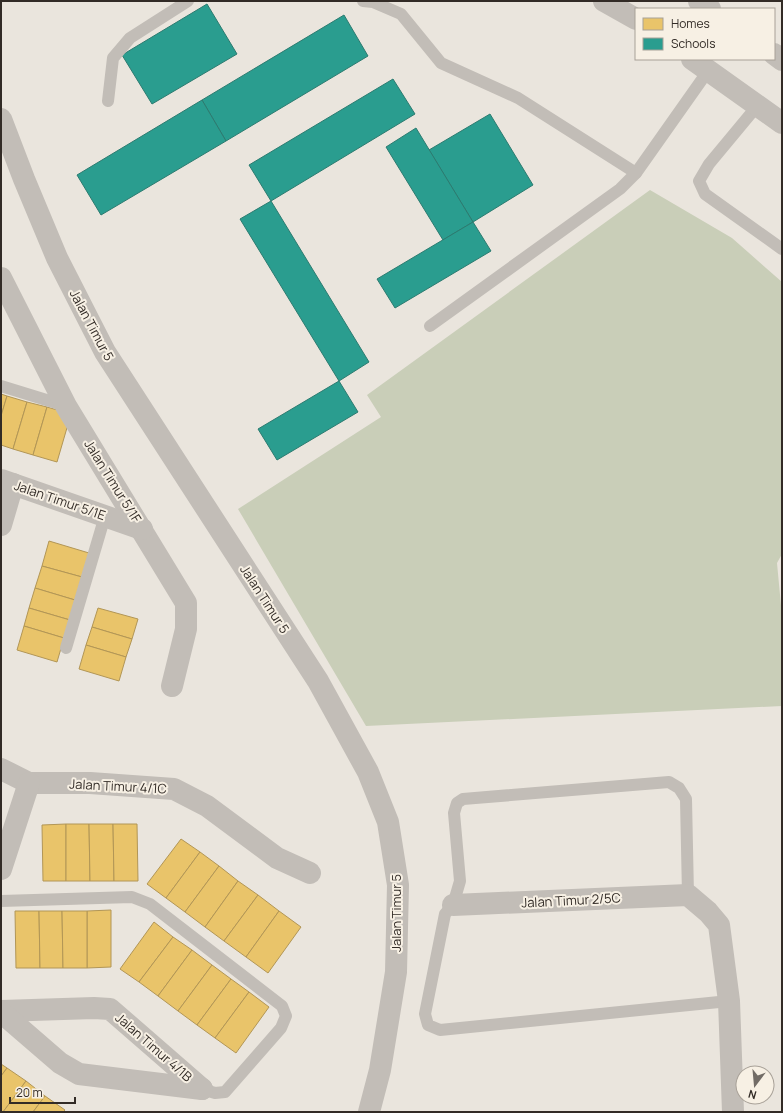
<svg xmlns="http://www.w3.org/2000/svg" width="783" height="1113" font-family="Manrope,sans-serif">
<rect width="100%" height="100%" fill="#eae5dd"/>
<!-- green -->
<path fill="#c9ceb8" d="M 650,190 L 732,238 L 782,282 L 782,554 L 777,563 L 782,616 L 782,706 L 366,726 L 238,509 L 381,417 L 367,395 Z"/>
<!-- homes -->
<g fill="#e9c46a" stroke="#b29656">
<path d="M 1,394 L 7,396 L 1,416 Z"/>
<path d="M 7,396 L 27,402 L 13,449 L 1,445 L 1,416 Z"/>
<path d="M 27,402 L 47,407 L 33,455 L 13,449 Z"/>
<path d="M 47,407 L 71,414 L 57,462 L 33,455 Z"/>
<path d="M 49,541 L 89,553 L 82,577 L 42,566 Z"/>
<path d="M 42,566 L 82,577 L 75,600 L 35,588 Z"/>
<path d="M 35,588 L 75,600 L 70,620 L 29,608 Z"/>
<path d="M 29,608 L 70,620 L 64,638 L 24,626 Z"/>
<path d="M 98,608 L 138,619 L 132,639 L 92,627 Z"/>
<path d="M 24,626 L 64,638 L 57,662 L 17,650 Z"/>
<path d="M 92,627 L 132,639 L 126,657 L 86,645 Z"/>
<path d="M 86,645 L 126,657 L 119,681 L 79,669 Z"/>
<path d="M 66,824 L 66,881 L 43,881 L 42,825 Z"/>
<path d="M 66,824 L 89,824 L 90,881 L 66,881 Z"/>
<path d="M 89,824 L 113,824 L 114,881 L 90,881 Z"/>
<path d="M 113,824 L 137,824 L 138,881 L 114,881 Z"/>
<path d="M 181,839 L 200,852 L 166,898 L 147,884 Z"/>
<path d="M 200,852 L 219,866 L 185,912 L 166,898 Z"/>
<path d="M 219,866 L 238,881 L 205,927 L 185,912 Z"/>
<path d="M 238,881 L 258,895 L 224,941 L 205,927 Z"/>
<path d="M 258,895 L 279,911 L 246,957 L 224,941 Z"/>
<path d="M 111,910 L 111,967 L 87,968 L 87,911 Z"/>
<path d="M 15,911 L 39,911 L 40,968 L 16,968 Z"/>
<path d="M 39,911 L 62,911 L 63,968 L 40,968 Z"/>
<path d="M 62,911 L 87,911 L 87,968 L 63,968 Z"/>
<path d="M 279,911 L 301,927 L 268,973 L 246,957 Z"/>
<path d="M 154,922 L 173,937 L 139,982 L 120,969 Z"/>
<path d="M 173,937 L 192,950 L 158,996 L 139,982 Z"/>
<path d="M 192,950 L 212,965 L 178,1011 L 158,996 Z"/>
<path d="M 212,965 L 231,979 L 197,1025 L 178,1011 Z"/>
<path d="M 231,979 L 249,992 L 215,1038 L 197,1025 Z"/>
<path d="M 249,992 L 269,1007 L 236,1053 L 215,1038 Z"/>
<path d="M 1,1064 L 7,1068 L 1,1076 Z"/>
<path d="M 7,1068 L 26,1081 L 3,1112 L 1,1112 L 1,1076 Z"/>
<path d="M 26,1081 L 45,1096 L 33,1112 L 3,1112 Z"/>
<path d="M 45,1096 L 65,1110 L 63,1112 L 33,1112 Z"/>
</g>
<!-- schools -->
<g fill="#2a9d8f" stroke="#2c7b70">
<path d="M 207,4 L 237,54 L 152,104 L 122,55 Z"/>
<path d="M 344,15 L 368,56 L 226,141 L 202,100 Z"/>
<path d="M 393,79 L 415,114 L 271,201 L 249,165 Z"/>
<path d="M 202,100 L 226,141 L 101,215 L 77,175 Z"/>
<path d="M 490,114 L 533,185 L 473,222 L 429,150 Z"/>
<path d="M 416,128 L 473,222 L 443,240 L 386,147 Z"/>
<path d="M 271,201 L 369,362 L 339,381 L 240,219 Z"/>
<path d="M 473,222 L 491,251 L 395,308 L 377,279 Z"/>
<path d="M 339,381 L 358,412 L 277,460 L 258,429 Z"/>
</g>
<g fill="none" stroke-linecap="round" stroke-linejoin="round">
<!-- service -->
<g stroke="#c2bdb7" stroke-width="12">
<path d="M 363,1 L 373,2 L 401,14 L 441,63 L 518,98 L 636,173 L 708,71"/>
<path d="M 108,101 L 113,58 L 130,38 L 188,1"/>
<path d="M 758,105 L 709,164 L 699,181 L 705,194 L 782,249"/>
<path d="M 430,326 L 620,189 L 636,173"/>
<path d="M 1,386 L 66,406"/>
<path d="M 66,648 L 105,516"/>
<path d="M 688,895 L 686,799 L 679,788 L 669,782 L 463,799 L 457,803 L 454,813 L 460,881 L 453,905 L 445,914 L 425,1014 L 428,1025 L 440,1030 L 729,1001"/>
<path d="M 1,901 L 132,897 L 150,904 L 282,1006 L 286,1016 L 281,1028 L 225,1092 L 215,1093 L 202,1089"/>
</g>
<!-- minor -->
<g stroke="#c2bdb7" stroke-width="22">
<path d="M 1,278 L 66,406 L 186,603 L 186,629 L 172,686"/>
<path d="M 1,480 L 142,529"/>
<path d="M 1,525 L 13,484"/>
<path d="M 1,769 L 29,783 L 90,783 L 174,789 L 207,806 L 277,858 L 310,873"/>
<path d="M 1,869 L 29,783"/>
<path d="M 453,905 L 688,895 L 708,912 L 719,925 L 729,1001 L 733,1112"/>
<path d="M 1,1011 L 94,1008 L 110,1009 L 202,1089"/>
<path d="M 1,1012 L 60,1063 L 79,1074 L 202,1089"/>
</g>
<!-- tertiary -->
<g stroke="#c2bdb7" stroke-width="22">
<path d="M 604,1 L 636,19"/>
<path d="M 699,1 L 710,9"/>
<path d="M 774,54 L 782,60"/>
<path d="M 692,59 L 782,123"/>
<path d="M 1,119 L 24,179 L 57,258 L 105,352 L 318,681 L 368,772 L 388,822 L 398,885 L 396,972 L 380,1070 L 369,1112"/>
</g>
</g>
<g text-anchor="middle" stroke-width="4" stroke-linejoin="round" paint-order="stroke">
<!-- street labels -->
<g font-size="13" fill="#322b26" stroke="#f7f0e4">
<text transform="translate(92 325) rotate(62)" y="5">Jalan Timur 5</text>
<text transform="translate(113 481) rotate(58)" y="5">Jalan Timur 5/1F</text>
<text transform="translate(60 500) rotate(19)" y="5">Jalan Timur 5/1E</text>
<text transform="translate(265 599) rotate(57)" y="5">Jalan Timur 5</text>
<text transform="translate(118 786) rotate(3)" y="5">Jalan Timur 4/1C</text>
<text transform="translate(571 900) rotate(-3)" y="5">Jalan Timur 2/5C</text>
<text transform="translate(396 913) rotate(-90)" y="5">Jalan Timur 5</text>
<text transform="translate(154 1047) rotate(41)" y="5">Jalan Timur 4/1B</text>
</g>
</g>
<!-- border -->
<rect width="783" height="1113" fill="none" stroke="#322b26" stroke-width="4"/>
<!-- legend -->
<rect x="635" y="8" width="140" height="52" fill="#f7f0e4" stroke="#a8a198"/>
<rect x="643" y="18" width="20" height="12" fill="#e9c46a" stroke="#a8a198"/>
<text x="671" y="28" font-size="12" fill="#322b26">Homes</text>
<rect x="643" y="38" width="20" height="12" fill="#2a9d8f" stroke="#a8a198"/>
<text x="671" y="48" font-size="12" fill="#322b26">Schools</text>
<!-- north arrow -->
<g transform="translate(755 1085) rotate(196)"><circle r="19" fill="#f7f0e4" stroke="#a8a198"/>
<path d="M0-3L7 15L0 10L-7 15Z" fill="#726c66"/>
<text y="-6" font-size="11" font-weight="bold" text-anchor="middle" fill="#322b26">N</text>
</g>
<!-- scale -->
<path d="M10 1097v6h65v-6" fill="none" stroke="#322b26" stroke-width="2"/>
<text x="16" y="1097" font-size="12" fill="#322b26" stroke="#f7f0e4" stroke-width="3" paint-order="stroke">20 m</text>
</svg>
